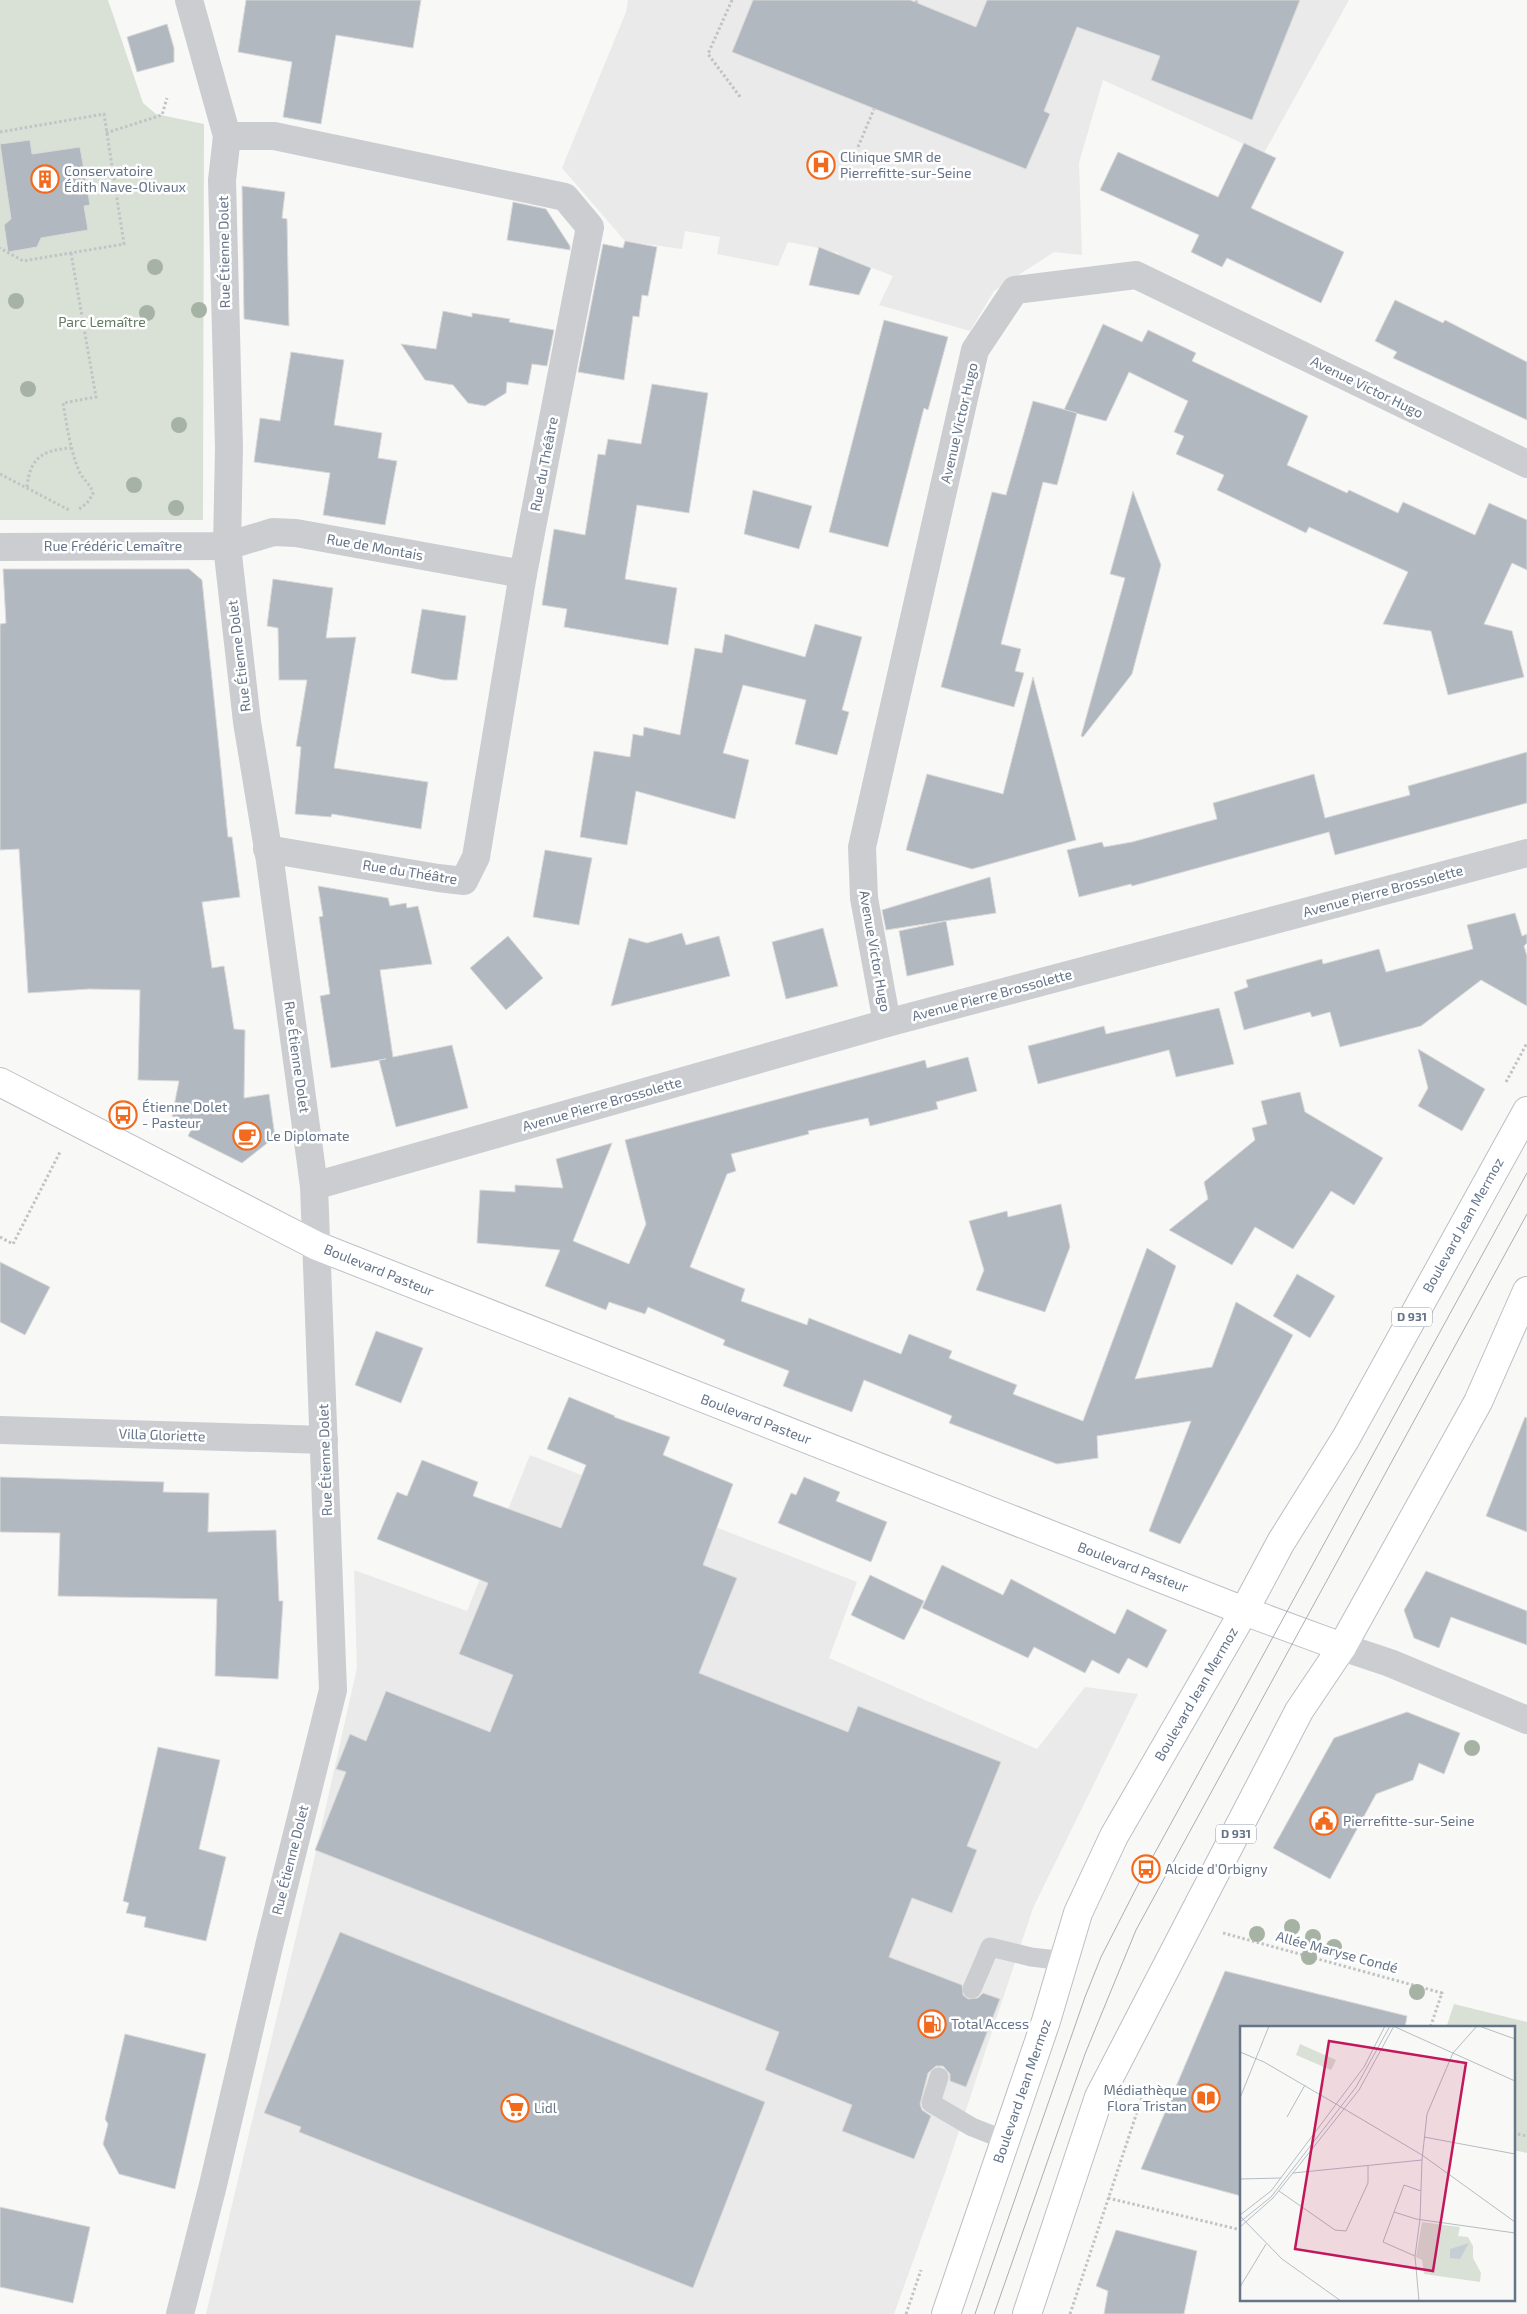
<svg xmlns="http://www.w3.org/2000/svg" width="1527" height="2314" font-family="'Exo 2',sans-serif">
<rect width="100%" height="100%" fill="#f8f9f6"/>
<!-- built -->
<g fill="#e9eae9">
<path d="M 628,0 L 1349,0 L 1264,153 L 1103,80 L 1079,163 L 1082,255 L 1054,252 L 994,291 L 970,331 L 879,305 L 893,276 L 839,255 L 839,253 L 819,248 L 788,242 L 778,266 L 717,254 L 720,237 L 685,231 L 682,249 L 625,241 L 562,168 L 626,12 Z"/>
<path d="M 530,1455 L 857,1582 L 829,1658 L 1037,1749 L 1085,1687 L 1138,1694 L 1033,1908 L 946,2170 L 894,2314 L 206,2314 L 309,1882 L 357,1668 L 354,1570 L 467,1611 Z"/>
</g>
<!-- green -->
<g fill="#d9e1d6">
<path d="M 0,0 L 108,0 L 143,103 L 156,114 L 204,124 L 203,520 L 0,520 Z"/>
<path d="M 1454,2004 L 1527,2022 L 1527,2153 L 1513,2150 L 1513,2028 L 1446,2028 Z"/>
</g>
<!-- building -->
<g fill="#b2b8c0" stroke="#dadad8">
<path d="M 246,0 L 421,0 L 413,48 L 336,35 L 321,124 L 283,117 L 292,62 L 238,52 Z"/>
<path d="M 753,0 L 910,0 L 976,27 L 987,0 L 1300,0 L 1252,120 L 1151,80 L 1160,56 L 1077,27 L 1044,111 L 1050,114 L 1026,169 L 732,52 Z"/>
<path d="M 167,24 L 174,48 L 174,62 L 137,72 L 127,37 Z"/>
<path d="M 30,140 L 32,154 L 80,147 L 90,205 L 84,206 L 88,230 L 41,238 L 37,247 L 8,252 L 4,225 L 11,219 L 0,144 Z"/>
<path d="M 1244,143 L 1276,158 L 1251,208 L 1344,252 L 1321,303 L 1227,258 L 1222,267 L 1191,252 L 1199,235 L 1100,190 L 1118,152 L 1218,197 Z"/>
<path d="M 242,186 L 285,192 L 282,218 L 287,219 L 289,326 L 244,319 Z"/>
<path d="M 513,202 L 546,209 L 570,246 L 570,250 L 507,240 Z"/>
<path d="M 625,241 L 657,247 L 648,296 L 642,295 L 639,317 L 633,316 L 624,380 L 578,372 L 603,244 L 623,248 Z"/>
<path d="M 819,247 L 871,268 L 859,295 L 809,285 Z"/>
<path d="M 1395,300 L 1443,323 L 1445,320 L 1527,362 L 1527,420 L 1393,358 L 1397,352 L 1375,341 Z"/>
<path d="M 443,311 L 472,317 L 472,313 L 510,319 L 509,322 L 554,330 L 547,366 L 532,364 L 528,385 L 507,382 L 506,393 L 485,406 L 468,403 L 453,385 L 425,380 L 401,344 L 436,349 Z"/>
<path d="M 884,320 L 948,337 L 928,410 L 924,408 L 888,547 L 829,532 Z"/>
<path d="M 1103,324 L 1142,342 L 1148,330 L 1196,353 L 1192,361 L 1308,416 L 1287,465 L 1347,493 L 1349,490 L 1398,513 L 1403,502 L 1475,535 L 1489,503 L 1527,520 L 1527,570 L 1512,563 L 1484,624 L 1512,631 L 1524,677 L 1448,695 L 1431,631 L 1383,624 L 1408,572 L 1309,527 L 1306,533 L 1217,490 L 1224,475 L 1176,454 L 1184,436 L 1174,432 L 1188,401 L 1129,372 L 1106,421 L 1064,410 Z"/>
<path d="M 291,352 L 344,360 L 334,425 L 382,433 L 378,458 L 397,461 L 385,525 L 323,515 L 330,473 L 254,462 L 260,418 L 280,421 Z"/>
<path d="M 652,384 L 708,393 L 689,513 L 637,505 L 625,579 L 677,588 L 668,645 L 564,627 L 567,609 L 542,605 L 554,529 L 585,535 L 598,454 L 605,455 L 608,439 L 641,444 Z"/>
<path d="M 1033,401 L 1077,413 L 1057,485 L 1043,482 L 1001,644 L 1021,649 L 1015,671 L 1024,673 L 1014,707 L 941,687 L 992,492 L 1006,495 Z"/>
<path d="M 753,490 L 812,506 L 799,549 L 744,534 Z"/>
<path d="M 1133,491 L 1161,565 L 1132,674 L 1083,737 L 1081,736 L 1125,578 L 1110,574 Z"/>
<path d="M 3,569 L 189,569 L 202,580 L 228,837 L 232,837 L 240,897 L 202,902 L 212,968 L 224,966 L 234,1029 L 245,1030 L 244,1098 L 269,1094 L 275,1137 L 242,1163 L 188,1136 L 193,1126 L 172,1116 L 179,1081 L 138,1080 L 140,990 L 89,989 L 28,993 L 19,849 L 0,850 L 0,624 L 6,623 Z"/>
<path d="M 273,579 L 333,588 L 326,638 L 356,637 L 334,768 L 428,782 L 421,829 L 332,814 L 331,817 L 295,814 L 301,747 L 296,746 L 307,680 L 279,680 L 278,628 L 267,626 Z"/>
<path d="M 422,609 L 466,616 L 457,680 L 444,680 L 411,673 Z"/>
<path d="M 815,624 L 862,637 L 842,710 L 849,712 L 837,755 L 795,744 L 806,700 L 743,685 L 723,753 L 749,760 L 735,819 L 636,791 L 627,845 L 580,837 L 594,751 L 630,757 L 633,734 L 643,736 L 644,727 L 680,735 L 695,648 L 722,653 L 725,634 L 805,657 Z"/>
<path d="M 1033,677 L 1076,840 L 972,869 L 906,850 L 927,774 L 1003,794 Z"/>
<path d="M 1527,752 L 1527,803 L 1335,855 L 1329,832 L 1132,886 L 1131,884 L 1079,897 L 1067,850 L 1102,842 L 1104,847 L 1132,842 L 1217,819 L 1213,803 L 1314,774 L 1325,818 L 1410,795 L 1408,786 Z"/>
<path d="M 545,850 L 592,858 L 579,925 L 533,917 Z"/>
<path d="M 990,877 L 996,913 L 886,930 L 882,910 Z"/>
<path d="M 318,886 L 388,898 L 390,906 L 406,903 L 407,908 L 418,906 L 432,964 L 380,970 L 393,1057 L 452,1045 L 468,1108 L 396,1127 L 379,1060 L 386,1059 L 331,1068 L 320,996 L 330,994 L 319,917 L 323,916 Z"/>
<path d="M 1515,913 L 1522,936 L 1527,934 L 1527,943 L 1524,946 L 1527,956 L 1527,1006 L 1481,980 L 1421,1026 L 1340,1047 L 1330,1012 L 1312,1017 L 1310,1012 L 1244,1030 L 1234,992 L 1248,987 L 1246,980 L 1322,959 L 1323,964 L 1379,949 L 1386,972 L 1473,949 L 1467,925 Z"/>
<path d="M 946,921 L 954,965 L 907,976 L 899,931 Z"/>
<path d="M 823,928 L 838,986 L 786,999 L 772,942 Z"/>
<path d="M 682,933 L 686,945 L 719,936 L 730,976 L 611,1006 L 629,938 L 647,943 Z"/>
<path d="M 508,936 L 543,978 L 506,1010 L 470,968 Z"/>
<path d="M 1219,1008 L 1234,1064 L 1176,1077 L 1169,1050 L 1038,1084 L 1028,1046 L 1104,1026 L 1106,1034 Z"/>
<path d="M 1418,1049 L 1485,1089 L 1462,1131 L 1418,1106 L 1428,1088 Z"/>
<path d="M 968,1057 L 977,1091 L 936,1102 L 938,1109 L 870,1126 L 868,1118 L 808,1131 L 809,1134 L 731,1154 L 736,1171 L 727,1174 L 690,1267 L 745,1289 L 741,1301 L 807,1325 L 809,1318 L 901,1354 L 909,1334 L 952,1351 L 949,1358 L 1017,1385 L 1013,1394 L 1083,1421 L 1147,1248 L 1176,1266 L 1135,1379 L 1212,1367 L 1236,1302 L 1293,1335 L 1180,1544 L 1149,1531 L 1191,1421 L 1097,1436 L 1098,1458 L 1057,1464 L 949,1423 L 952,1416 L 864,1380 L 852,1412 L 783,1386 L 789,1371 L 723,1345 L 725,1340 L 648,1307 L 645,1314 L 609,1302 L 606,1310 L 545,1286 L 560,1250 L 477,1243 L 480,1190 L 515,1192 L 515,1185 L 563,1188 L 556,1159 L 612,1143 L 573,1241 L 629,1264 L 646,1224 L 625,1140 L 925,1060 L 927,1068 Z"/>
<path d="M 1300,1092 L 1305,1112 L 1383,1158 L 1354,1205 L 1331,1191 L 1293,1249 L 1255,1227 L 1232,1265 L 1169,1230 L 1208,1199 L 1204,1182 L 1255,1140 L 1252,1128 L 1267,1124 L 1261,1101 Z"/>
<path d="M 1061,1204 L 1070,1247 L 1045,1312 L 976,1290 L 984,1270 L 969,1221 L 1007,1211 L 1008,1217 Z"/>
<path d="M 0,1262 L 50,1287 L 25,1335 L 0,1322 Z"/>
<path d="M 1297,1274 L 1335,1296 L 1310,1338 L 1273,1316 Z"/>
<path d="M 376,1331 L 423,1348 L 401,1403 L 355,1385 Z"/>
<path d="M 569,1397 L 615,1416 L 614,1417 L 670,1437 L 663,1455 L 733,1484 L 703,1565 L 737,1578 L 699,1673 L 848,1732 L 858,1706 L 1001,1762 L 967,1846 L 977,1850 L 952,1913 L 912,1898 L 889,1957 L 962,1985 L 963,1995 L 968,1999 L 978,1998 L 983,1993 L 1000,1999 L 966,2087 L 950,2081 L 950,2074 L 943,2066 L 936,2066 L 928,2073 L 920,2104 L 922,2110 L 931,2116 L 914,2159 L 842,2131 L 852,2105 L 765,2070 L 779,2032 L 315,1850 L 346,1772 L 336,1769 L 350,1734 L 366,1741 L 386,1691 L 490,1732 L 513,1675 L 459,1654 L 488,1583 L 377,1539 L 397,1492 L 407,1496 L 422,1460 L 478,1482 L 473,1496 L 561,1528 L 586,1465 L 547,1449 Z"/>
<path d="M 1525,1417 L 1527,1418 L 1527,1532 L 1486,1516 Z"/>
<path d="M 0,1477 L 164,1482 L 163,1492 L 209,1493 L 208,1532 L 276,1530 L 279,1601 L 283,1601 L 278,1679 L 215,1676 L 217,1599 L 58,1596 L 60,1533 L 0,1532 Z"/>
<path d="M 804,1477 L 840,1492 L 836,1501 L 887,1522 L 871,1562 L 778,1523 L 791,1493 L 796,1495 Z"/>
<path d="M 942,1565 L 1003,1595 L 1011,1579 L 1115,1634 L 1127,1609 L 1167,1630 L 1147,1668 L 1128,1658 L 1119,1674 L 1092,1660 L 1085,1673 L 1034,1647 L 1028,1658 L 922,1608 Z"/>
<path d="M 1426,1571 L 1527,1611 L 1527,1645 L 1451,1617 L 1439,1648 L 1414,1638 L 1404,1610 Z"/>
<path d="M 870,1575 L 924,1601 L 904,1640 L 851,1615 Z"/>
<path d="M 1407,1712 L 1460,1733 L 1444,1774 L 1419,1763 L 1413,1780 L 1376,1794 L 1330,1879 L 1273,1848 L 1334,1738 Z"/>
<path d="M 158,1747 L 220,1760 L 199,1849 L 226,1857 L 206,1941 L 144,1927 L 146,1917 L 126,1913 L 129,1903 L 123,1901 Z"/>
<path d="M 340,1932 L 765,2102 L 693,2288 L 299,2132 L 301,2127 L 264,2113 Z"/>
<path d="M 1225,1971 L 1407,2016 L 1405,2028 L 1241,2028 L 1241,2196 L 1141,2169 Z"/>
<path d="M 125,2034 L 206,2054 L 175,2189 L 119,2174 L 103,2144 L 108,2124 L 105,2119 Z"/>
<path d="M 0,2207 L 90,2227 L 73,2303 L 0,2287 Z"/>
<path d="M 1116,2230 L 1197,2251 L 1184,2314 L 1104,2314 L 1108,2291 L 1096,2286 Z"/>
</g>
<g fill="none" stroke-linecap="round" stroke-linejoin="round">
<!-- secondary casing -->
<g stroke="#bcc0c6" stroke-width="30">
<path id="secondary" d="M 0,1082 L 317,1246 L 1244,1611 L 1342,1647"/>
</g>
<!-- primary casing -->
<g stroke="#bbbec3" stroke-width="30">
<g id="primary">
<path d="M 946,2314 L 1046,2021 L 1078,1913 L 1114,1836 L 1244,1611 L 1281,1542 L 1346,1438 L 1527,1111"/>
<path d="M 1027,2314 L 1099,2097 L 1299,1711 L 1342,1647 L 1478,1402 L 1527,1291"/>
</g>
</g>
<!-- path -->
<g stroke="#c1c3c6" stroke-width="3" stroke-dasharray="2.5 2.5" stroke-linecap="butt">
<path d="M 732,0 L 708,54 L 741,98"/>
<path d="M 916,3 L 917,0"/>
<path d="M 0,132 L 104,114 L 124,244 L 23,261 L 0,248"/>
<path d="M 106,133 L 162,115 L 167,98"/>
<path d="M 858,147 L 874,109"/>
<path d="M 71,253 L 96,397 L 63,403 C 67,426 70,449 79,471 C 83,480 91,484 93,494 L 87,503 L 78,510"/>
<path d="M 0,474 L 69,510"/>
<path d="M 27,487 C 30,457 43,450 71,448"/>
<path d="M 1506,1082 L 1527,1043"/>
<path d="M 0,1237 L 13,1244 L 60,1152"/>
<path d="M 1223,1933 L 1442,1993 L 1430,2028"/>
<path d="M 1513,2133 L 1527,2136"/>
<path d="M 1108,2198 L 1241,2230"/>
<path d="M 906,2314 L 921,2270"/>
<path d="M 1070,2314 L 1143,2094"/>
</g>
<!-- service -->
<g stroke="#cbcdd1" stroke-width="19">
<path d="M 972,1989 L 990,1947 L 1031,1957 L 1065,1961"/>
<path d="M 939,2077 L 931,2103 L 972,2127 L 1005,2140"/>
</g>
<!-- minor -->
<g stroke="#cbcdd1" stroke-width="28">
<path d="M 227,136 L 274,136 L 565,197 L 590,227 L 523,574 L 476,857 L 464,881 L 438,878 L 267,849"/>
<path d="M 0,547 L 227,546 L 273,532 L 296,533 L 523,574"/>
<path d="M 887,1023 L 864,898 L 862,847 L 975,350 L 1015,290 L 1136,275 L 1527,464"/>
<path d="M 314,1186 L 887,1023 L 1527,853"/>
<path d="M 0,1430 L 324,1440"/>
</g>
<!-- tertiary -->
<g stroke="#cbcdd1" stroke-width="28">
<path d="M 1342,1647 L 1390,1663 L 1527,1720"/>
<path d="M 180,2314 L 213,2185 L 269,1946 L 333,1690 L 314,1186 L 270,861 L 247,722 L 227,546 L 229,447 L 222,180 L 227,136 L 189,0"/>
</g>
<!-- secondary -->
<use href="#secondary" stroke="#fff" stroke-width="28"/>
<!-- primary -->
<use href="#primary" stroke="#fff" stroke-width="28"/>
<!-- tram -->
<g stroke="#aaaeb5" stroke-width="1">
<path d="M 975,2314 L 1085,1997 L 1101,1957 L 1146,1869 L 1527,1173"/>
<path d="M 994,2314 L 1085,2054 L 1136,1930 L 1527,1214"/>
</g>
</g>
<!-- trees -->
<g fill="#a6b3a4">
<circle cx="155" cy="267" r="8"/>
<circle cx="16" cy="301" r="8"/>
<circle cx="199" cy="310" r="8"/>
<circle cx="147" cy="313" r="8"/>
<circle cx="28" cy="389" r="8"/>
<circle cx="179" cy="425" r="8"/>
<circle cx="134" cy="485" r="8"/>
<circle cx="176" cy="508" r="8"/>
<circle cx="1472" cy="1748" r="8"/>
<circle cx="1292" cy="1927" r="8"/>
<circle cx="1257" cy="1934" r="8"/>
<circle cx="1313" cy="1937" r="8"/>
<circle cx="1334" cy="1947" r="8"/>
<circle cx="1309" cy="1957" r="8"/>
<circle cx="1417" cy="1992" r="8"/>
</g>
<!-- icons -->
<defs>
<g id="hospital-ring" transform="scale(1.4375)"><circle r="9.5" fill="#fff" stroke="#f16a1d" stroke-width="1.5"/><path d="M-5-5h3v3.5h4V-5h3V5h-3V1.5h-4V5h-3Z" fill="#f16a1d"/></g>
<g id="building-ring" transform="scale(1.4375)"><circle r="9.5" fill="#fff" stroke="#f16a1d" stroke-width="1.5"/><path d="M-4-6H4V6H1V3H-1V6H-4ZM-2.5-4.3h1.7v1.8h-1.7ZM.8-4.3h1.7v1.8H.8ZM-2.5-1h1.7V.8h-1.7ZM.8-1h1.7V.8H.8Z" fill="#f16a1d"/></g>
<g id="bus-ring" transform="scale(1.4375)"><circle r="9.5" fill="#fff" stroke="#f16a1d" stroke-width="1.5"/><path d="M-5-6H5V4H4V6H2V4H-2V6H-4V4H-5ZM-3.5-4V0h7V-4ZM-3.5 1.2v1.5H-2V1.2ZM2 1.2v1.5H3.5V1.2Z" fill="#f16a1d"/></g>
<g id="cafe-ring" transform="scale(1.4375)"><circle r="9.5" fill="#fff" stroke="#f16a1d" stroke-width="1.5"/><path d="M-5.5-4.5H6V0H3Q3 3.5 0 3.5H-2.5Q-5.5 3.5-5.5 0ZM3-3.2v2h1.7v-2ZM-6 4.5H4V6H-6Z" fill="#f16a1d"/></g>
<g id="civic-ring" transform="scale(1.4375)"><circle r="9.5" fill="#fff" stroke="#f16a1d" stroke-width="1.5"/><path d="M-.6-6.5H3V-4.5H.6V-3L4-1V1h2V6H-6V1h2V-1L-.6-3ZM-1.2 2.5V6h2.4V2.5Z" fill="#f16a1d"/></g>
<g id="fuel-ring" transform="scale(1.4375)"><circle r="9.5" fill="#fff" stroke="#f16a1d" stroke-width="1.5"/><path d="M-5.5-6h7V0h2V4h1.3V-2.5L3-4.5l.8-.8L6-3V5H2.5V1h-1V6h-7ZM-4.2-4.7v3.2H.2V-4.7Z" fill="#f16a1d"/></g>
<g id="library-ring" transform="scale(1.4375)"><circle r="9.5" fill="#fff" stroke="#f16a1d" stroke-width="1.5"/><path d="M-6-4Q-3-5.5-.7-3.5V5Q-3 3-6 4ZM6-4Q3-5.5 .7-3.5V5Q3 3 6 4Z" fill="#f16a1d"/></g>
<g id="supermarket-ring" transform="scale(1.4375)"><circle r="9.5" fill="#fff" stroke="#f16a1d" stroke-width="1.5"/><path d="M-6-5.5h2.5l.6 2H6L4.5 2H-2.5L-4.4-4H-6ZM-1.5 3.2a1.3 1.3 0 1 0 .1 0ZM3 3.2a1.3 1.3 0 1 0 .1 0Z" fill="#f16a1d"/></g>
</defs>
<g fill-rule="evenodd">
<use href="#hospital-ring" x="821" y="165"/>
<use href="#building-ring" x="45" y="179"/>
<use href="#bus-ring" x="123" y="1115"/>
<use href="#cafe-ring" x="247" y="1136"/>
<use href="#civic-ring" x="1324" y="1821"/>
<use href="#bus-ring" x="1146" y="1869"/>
<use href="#fuel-ring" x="932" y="2024"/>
<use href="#library-ring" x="1206" y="2098"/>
<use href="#supermarket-ring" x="515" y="2108"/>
</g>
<g text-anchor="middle" stroke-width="5" stroke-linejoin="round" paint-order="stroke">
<!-- shield labels -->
<g fill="#fff" stroke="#939eac" stroke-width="1">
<rect x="1392" y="1307.5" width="40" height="19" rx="4"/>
<rect x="1216" y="1824.5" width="40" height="19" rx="4"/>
</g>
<g font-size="12" font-weight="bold" fill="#657489">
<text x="1412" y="1321">D 931</text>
<text x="1236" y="1838">D 931</text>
</g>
<!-- poi labels -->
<g font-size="14" fill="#657489" stroke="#fff" text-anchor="start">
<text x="840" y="162">Clinique SMR de<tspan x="840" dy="16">Pierrefitte-sur-Seine</tspan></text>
<text x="64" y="176">Conservatoire<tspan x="64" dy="16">Édith Nave-Olivaux</tspan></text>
<text x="142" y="1112">Étienne Dolet<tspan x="142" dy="16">- Pasteur</tspan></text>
<text x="266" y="1141">Le Diplomate</text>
<text x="1343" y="1826">Pierrefitte-sur-Seine</text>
<text x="1165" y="1874">Alcide d'Orbigny</text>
<text x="951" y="2029">Total Access</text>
<text x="1187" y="2095" text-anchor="end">Médiathèque<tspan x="1187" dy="16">Flora Tristan</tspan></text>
<text x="534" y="2113">Lidl</text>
</g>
<!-- street labels -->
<g font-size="14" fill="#657489" stroke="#fff">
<text transform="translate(224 252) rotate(-91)" y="5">Rue Étienne Dolet</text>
<text transform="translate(1367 387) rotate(26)" y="5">Avenue Victor Hugo</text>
<text transform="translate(959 423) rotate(-77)" y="5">Avenue Victor Hugo</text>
<text transform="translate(544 464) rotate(-79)" y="5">Rue du Théâtre</text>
<text x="113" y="551">Rue Frédéric Lemaître</text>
<text transform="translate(375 547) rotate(10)" y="5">Rue de Montais</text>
<text transform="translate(239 656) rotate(-97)" y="5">Rue Étienne Dolet</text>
<text transform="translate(410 872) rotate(9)" y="5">Rue du Théâtre</text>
<text transform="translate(1383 891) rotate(-15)" y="5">Avenue Pierre Brossolette</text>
<text transform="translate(875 951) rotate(80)" y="5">Avenue Victor Hugo</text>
<text transform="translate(992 995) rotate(-15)" y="5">Avenue Pierre Brossolette</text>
<text transform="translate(297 1057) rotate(82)" y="5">Rue Étienne Dolet</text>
<text transform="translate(602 1104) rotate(-16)" y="5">Avenue Pierre Brossolette</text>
<text transform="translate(1463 1225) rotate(-61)" y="5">Boulevard Jean Mermoz</text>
<text transform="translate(379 1270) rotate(22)" y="5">Boulevard Pasteur</text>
<text transform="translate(756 1419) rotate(21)" y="5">Boulevard Pasteur</text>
<text transform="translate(162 1435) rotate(2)" y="5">Villa Gloriette</text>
<text transform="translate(325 1460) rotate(-92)" y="5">Rue Étienne Dolet</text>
<text transform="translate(1133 1567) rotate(21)" y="5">Boulevard Pasteur</text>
<text transform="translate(1196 1694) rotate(-60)" y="5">Boulevard Jean Mermoz</text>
<text transform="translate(290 1860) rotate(-76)" y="5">Rue Étienne Dolet</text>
<text transform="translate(1337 1952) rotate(15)" y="5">Allée Maryse Condé</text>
<text transform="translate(1022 2091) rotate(-71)" y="5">Boulevard Jean Mermoz</text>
</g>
<!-- park labels -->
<g font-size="14" fill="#627a61" stroke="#fff">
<text x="102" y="327">Parc Lemaître</text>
</g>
</g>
<!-- overview -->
<g transform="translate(1240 2026)">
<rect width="275" height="275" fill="#f8f9f6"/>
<path d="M 60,18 L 96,34 L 91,44 L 56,29 ZM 182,196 L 220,201 L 218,210 L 228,211 L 233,220 L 233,232 L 241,247 L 240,256 L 184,248 L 182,234 L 176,231 Z" fill="#d9e1d6"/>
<path d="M 229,217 L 220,233 L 210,232 L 210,223 Z" fill="#c6ced5"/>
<path fill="none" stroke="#b4bcc4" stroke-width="1" d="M 153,0 L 275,55M 239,0 L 275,13M 0,26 L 24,36 L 96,78M 0,72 L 29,0M 96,78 L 182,129 L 275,196M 47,91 L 65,59M 184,111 L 275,128M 53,147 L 182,134M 0,153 L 41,152M 39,165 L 95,204 L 106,205 L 128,157 L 128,140M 154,186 L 176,193 L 275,207M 0,189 L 31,165 L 124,41 L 145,0M 0,190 L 42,233 L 101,275M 0,196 L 31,171 L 116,61 L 150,0M 0,201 L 33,172 L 119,64 L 154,0M 175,230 L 143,216 L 164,159 L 181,165M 0,261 L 26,218M 179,275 L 175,230 L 180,193 L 182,134 L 187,88 L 213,27 L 237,0"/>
<path fill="#c2185b" fill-opacity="0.15" stroke="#c2185b" stroke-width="2.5" d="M 89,15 L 226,37 L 193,245 L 55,223 Z"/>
<rect width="275" height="275" fill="none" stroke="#657489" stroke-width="2.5"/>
</g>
</svg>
